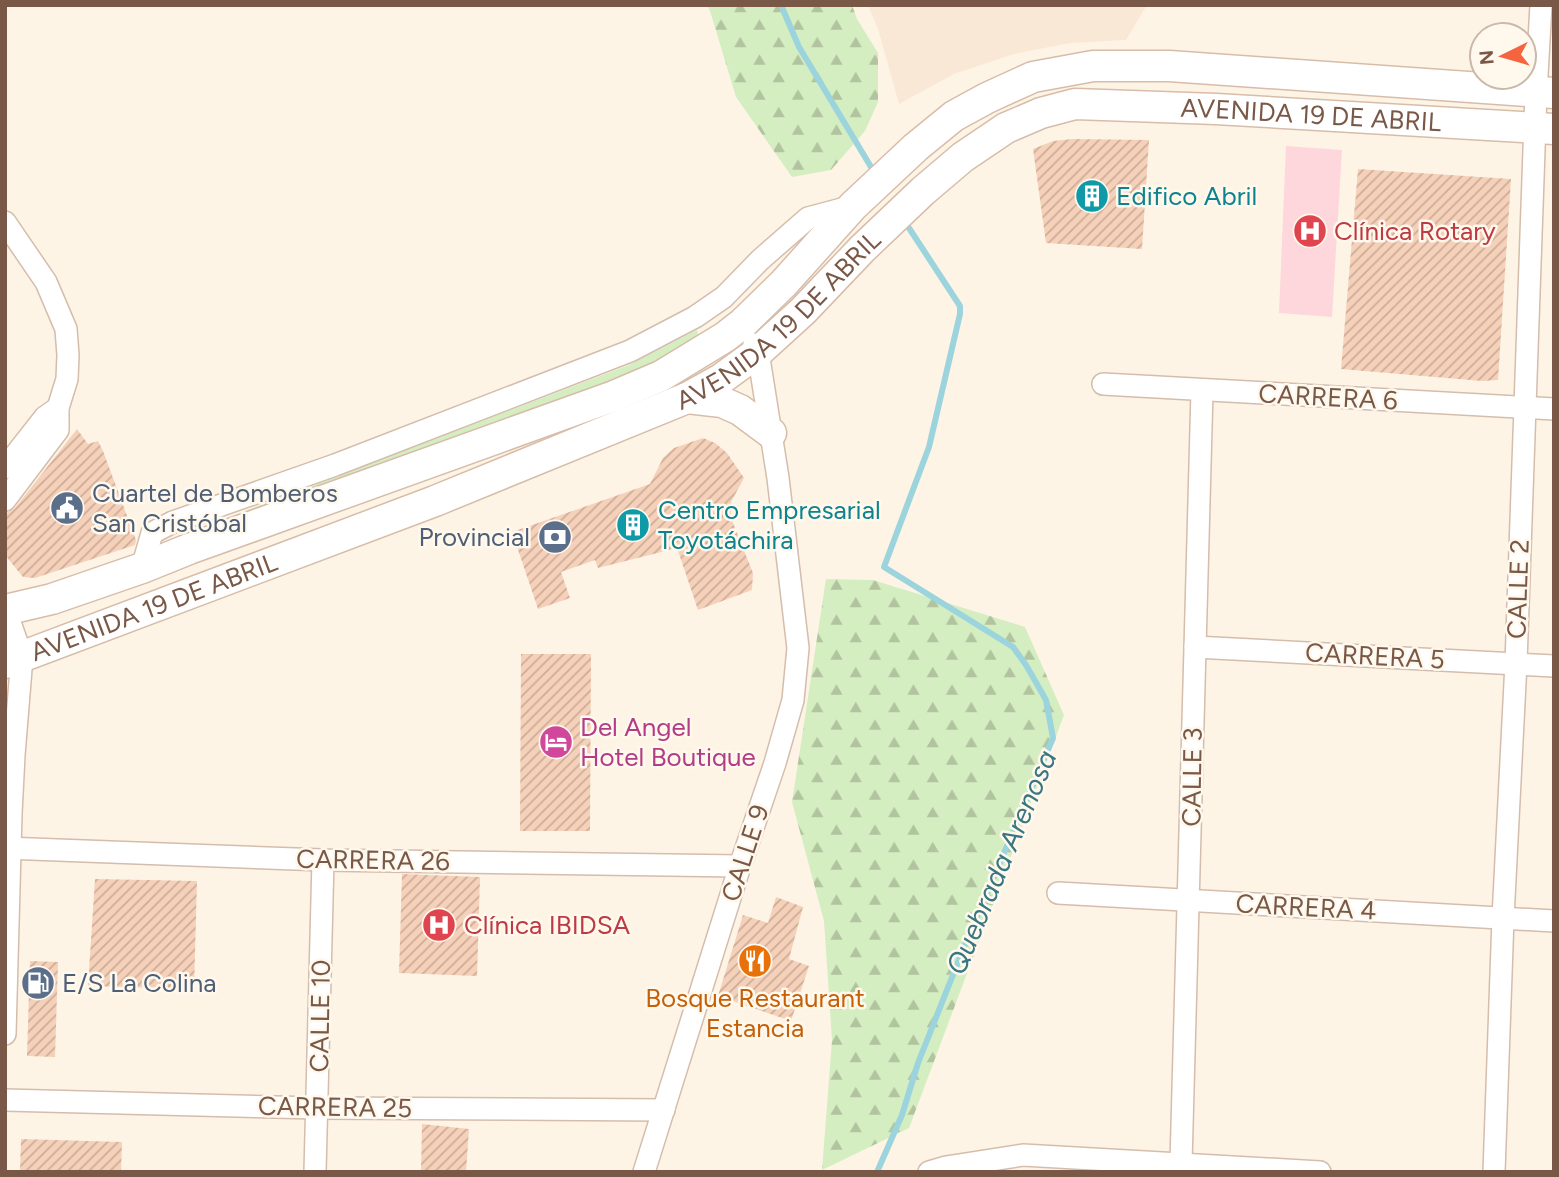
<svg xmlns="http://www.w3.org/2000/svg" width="1559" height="1177" font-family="Figtree,sans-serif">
<defs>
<pattern id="forest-firs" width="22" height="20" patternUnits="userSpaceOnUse" patternTransform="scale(1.75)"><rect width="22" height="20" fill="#d4eec1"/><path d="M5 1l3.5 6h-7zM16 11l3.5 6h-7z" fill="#b1c49f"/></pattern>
<pattern id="building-hatch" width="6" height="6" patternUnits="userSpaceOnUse" patternTransform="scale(1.75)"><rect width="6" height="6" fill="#f6d1ba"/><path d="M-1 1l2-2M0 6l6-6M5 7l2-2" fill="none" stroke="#ccac99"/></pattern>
</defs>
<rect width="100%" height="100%" fill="#fef4e5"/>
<!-- residential -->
<path fill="#f9e8d5" d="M 868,5 L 1147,5 L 1126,40 L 1070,43 L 1014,54 L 954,74 L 899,104 L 878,29 Z"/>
<!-- medical -->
<path fill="#fdd7dc" d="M 1286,146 L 1342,150 L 1332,317 L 1279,313 Z"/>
<!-- forest -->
<g fill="url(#forest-firs)">
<path d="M 707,5 L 852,5 L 857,19 L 878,53 L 878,102 L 865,131 L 831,170 L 792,177 L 736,97 L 710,11 Z"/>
<path d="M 826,579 L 873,580 L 1025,627 L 1064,715 L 909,1128 L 822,1170 L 832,1040 L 824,921 L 792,802 Z"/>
</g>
<!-- park -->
<path fill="#d4eec1" d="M 697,330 L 699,340 L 638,373 L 248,518 L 245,511 L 629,365 Z"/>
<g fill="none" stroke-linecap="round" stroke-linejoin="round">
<!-- stream -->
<g stroke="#9cd4dd" stroke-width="6">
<path d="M 781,5 L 799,47 L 874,172"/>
<path d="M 877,1172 L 902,1115 L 918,1063 L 964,947 L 1053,738 L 1046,700 L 1026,665 L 1013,647 L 884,567 L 929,447 L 960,314 L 960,306 L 909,228"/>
</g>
</g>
<!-- building -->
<g fill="url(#building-hatch)">
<path d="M 1073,139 L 1149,140 L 1142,249 L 1046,243 L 1033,149 L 1053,141 Z"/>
<path d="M 1358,169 L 1511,179 L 1498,380 L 1482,381 L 1341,369 Z"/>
<path d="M 77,429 L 88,444 L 98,441 L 103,451 L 136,540 L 135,545 L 35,578 L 23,577 L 5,555 L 5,514 L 15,508 Z"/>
<path d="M 703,438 L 715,443 L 727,453 L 744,478 L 731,502 L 731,518 L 753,573 L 752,590 L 698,610 L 677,548 L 598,568 L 595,560 L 561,572 L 570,598 L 538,609 L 512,532 L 650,484 L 663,458 L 674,448 Z"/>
<path d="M 521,654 L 591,654 L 590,831 L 520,831 Z"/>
<path d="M 402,874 L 480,877 L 477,976 L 399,973 Z"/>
<path d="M 95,879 L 197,881 L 194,989 L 88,986 Z"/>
<path d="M 776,897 L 803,907 L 789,959 L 809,966 L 791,1021 L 718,996 L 743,915 L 768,923 Z"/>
<path d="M 30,961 L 58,962 L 55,1057 L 27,1056 Z"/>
<path d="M 422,1124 L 469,1129 L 466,1172 L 421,1172 Z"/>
<path d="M 21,1139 L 122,1142 L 121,1172 L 20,1172 Z"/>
</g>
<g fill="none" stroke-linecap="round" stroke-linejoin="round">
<!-- minor casing -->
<g stroke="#d4bdac" stroke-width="24">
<g id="minor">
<path d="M 5,222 L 46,282 L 66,329 L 68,355 L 67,379 L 58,408 L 58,430 L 5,500"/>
<path d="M 1103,384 L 1554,409"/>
<path d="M 5,468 L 45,417 L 58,408"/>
<path d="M 142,568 L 152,533 L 173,522 L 335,465 L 630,351 L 695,317 L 724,297 L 760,260 L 808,218 L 853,206"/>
<path d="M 5,608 L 22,657 L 14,755 L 11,814 L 5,1034"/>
<path d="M 1195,647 L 1554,666"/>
<path d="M 5,848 L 323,860 L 740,866"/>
<path d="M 1058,893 L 1554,921"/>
<path d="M 5,1100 L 317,1108 L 664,1110"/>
<path d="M 1181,1163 L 1202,391"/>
<path d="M 315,1172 L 323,860"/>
<path d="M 644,1172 L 740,866 L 775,763 L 793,700 L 798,648 L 778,478 L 758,352 L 754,344"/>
<path d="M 929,1172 L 946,1167 L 1023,1155 L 1320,1172"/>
<path d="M 1494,1172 L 1503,918 L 1516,663 L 1536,93 L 1541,5"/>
</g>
</g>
<!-- secondary casing -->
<g stroke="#d7bda9" stroke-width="33">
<g id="secondary">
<path d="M 687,398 L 722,402 L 740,410 L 771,433"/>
<path d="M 5,610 L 52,599 L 142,568 L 189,549 L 614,396 L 661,376 L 725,337 L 743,323 L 784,283 L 853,206 L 916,147 L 954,116 L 987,98 L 1033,77 L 1093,66 L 1169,66 L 1554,93"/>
<path id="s1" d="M 5,663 L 435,501 L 687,398 L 721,379 L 758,352 L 803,311 L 863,248 L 923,191 L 963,157 L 1006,128 L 1041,113 L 1075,104 L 1216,109 L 1554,129"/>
</g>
</g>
<!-- minor -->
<use href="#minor" stroke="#fff" stroke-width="21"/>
<!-- secondary -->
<use href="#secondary" stroke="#fff" stroke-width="30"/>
</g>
<!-- icons -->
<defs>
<g id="building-disc" transform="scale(1.75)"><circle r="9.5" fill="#0f9aa8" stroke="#fff8ed"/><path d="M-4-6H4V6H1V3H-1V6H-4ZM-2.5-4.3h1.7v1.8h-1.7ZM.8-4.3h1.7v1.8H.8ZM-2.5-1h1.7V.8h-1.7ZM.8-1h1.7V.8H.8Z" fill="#fff"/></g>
<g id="hospital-disc" transform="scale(1.75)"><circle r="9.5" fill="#e0444e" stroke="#fff8ed"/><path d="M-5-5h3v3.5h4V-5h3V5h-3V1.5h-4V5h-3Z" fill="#fff"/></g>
<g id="civic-disc" transform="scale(1.75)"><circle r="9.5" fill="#5c6f8a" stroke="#fff8ed"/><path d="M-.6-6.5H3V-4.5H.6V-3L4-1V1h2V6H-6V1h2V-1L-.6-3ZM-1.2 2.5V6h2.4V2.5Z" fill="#fff"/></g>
<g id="bank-disc" transform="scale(1.75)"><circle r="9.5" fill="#5c6f8a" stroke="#fff8ed"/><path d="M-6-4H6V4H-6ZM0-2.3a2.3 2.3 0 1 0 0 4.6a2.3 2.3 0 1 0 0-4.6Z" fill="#fff"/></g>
<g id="hotel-disc" transform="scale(1.75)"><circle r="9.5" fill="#d1479c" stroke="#fff8ed"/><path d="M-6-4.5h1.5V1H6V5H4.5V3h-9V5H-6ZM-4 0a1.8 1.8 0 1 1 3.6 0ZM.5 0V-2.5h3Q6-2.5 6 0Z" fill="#fff"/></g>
<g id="restaurant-disc" transform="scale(1.75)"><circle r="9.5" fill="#e8710a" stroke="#fff8ed"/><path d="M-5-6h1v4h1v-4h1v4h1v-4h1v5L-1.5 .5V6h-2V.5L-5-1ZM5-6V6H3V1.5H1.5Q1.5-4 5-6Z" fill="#fff"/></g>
<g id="fuel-disc" transform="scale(1.75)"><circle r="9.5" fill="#5c6f8a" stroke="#fff8ed"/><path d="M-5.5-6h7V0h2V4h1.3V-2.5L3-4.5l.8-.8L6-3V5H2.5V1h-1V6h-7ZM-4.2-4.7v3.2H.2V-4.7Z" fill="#fff"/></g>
</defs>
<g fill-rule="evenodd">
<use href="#building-disc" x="1092" y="196"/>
<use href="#hospital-disc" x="1310" y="231"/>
<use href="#civic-disc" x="67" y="508"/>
<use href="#building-disc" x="633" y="525"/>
<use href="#bank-disc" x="555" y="537"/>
<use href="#hotel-disc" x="556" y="742"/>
<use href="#hospital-disc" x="439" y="925"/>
<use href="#restaurant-disc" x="755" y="961"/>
<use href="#fuel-disc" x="38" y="983"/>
</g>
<g text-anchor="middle" stroke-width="5" stroke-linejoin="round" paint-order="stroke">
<!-- street labels -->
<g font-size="26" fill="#7a5847" stroke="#fff8ed">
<text dy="9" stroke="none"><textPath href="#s1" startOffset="1461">AVENIDA 19 DE ABRIL</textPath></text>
<text dy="9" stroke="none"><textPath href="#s1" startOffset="852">AVENIDA 19 DE ABRIL</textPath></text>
<text transform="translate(1328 397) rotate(3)" y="9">CARRERA 6</text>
<text transform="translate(1518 589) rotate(-88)" y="9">CALLE 2</text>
<text dy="9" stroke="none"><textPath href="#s1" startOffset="159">AVENIDA 19 DE ABRIL</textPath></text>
<text transform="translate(1375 656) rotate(3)" y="9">CARRERA 5</text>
<text transform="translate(1192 777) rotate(-89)" y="9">CALLE 3</text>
<text transform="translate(745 853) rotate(-72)" y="9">CALLE 9</text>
<text transform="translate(373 860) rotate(1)" y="9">CARRERA 26</text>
<text transform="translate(1306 907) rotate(3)" y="9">CARRERA 4</text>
<text transform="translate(320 1016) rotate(-89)" y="9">CALLE 10</text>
<text transform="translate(335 1107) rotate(1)" y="9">CARRERA 25</text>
</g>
<!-- culture labels -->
<g font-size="26" fill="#0d838f" stroke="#fff8ed" text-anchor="start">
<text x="1116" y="205">Edifico Abril</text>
<text x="658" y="519">Centro Empresarial<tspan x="658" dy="30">Toyotáchira</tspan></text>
</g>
<!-- health labels -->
<g font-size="26" fill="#be3a42" stroke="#fff8ed" text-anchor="start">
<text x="1334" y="240">Clínica Rotary</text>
<text x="464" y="934">Clínica IBIDSA</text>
</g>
<!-- service labels -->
<g font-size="26" fill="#4e5e75" stroke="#fff8ed" text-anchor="start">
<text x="92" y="502">Cuartel de Bomberos<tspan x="92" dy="30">San Cristóbal</tspan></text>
<text x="530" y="546" text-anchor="end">Provincial</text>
<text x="62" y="992">E/S La Colina</text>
</g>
<!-- hotel labels -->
<g font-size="26" fill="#b23c85" stroke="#fff8ed" text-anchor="start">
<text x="580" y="736">Del Angel<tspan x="580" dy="30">Hotel Boutique</tspan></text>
</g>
<!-- food labels -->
<g font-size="26" fill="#c56008" stroke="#fff8ed">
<text x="755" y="1007">Bosque Restaurant<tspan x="755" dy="30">Estancia</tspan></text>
</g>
<!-- water labels -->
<g font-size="28" font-style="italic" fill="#397681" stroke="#fff8ed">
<text transform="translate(1001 862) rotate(-67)" y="10">Quebrada Arenosa</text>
</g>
</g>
<!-- border -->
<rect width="1559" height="1177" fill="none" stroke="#7a5847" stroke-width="14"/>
<!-- north arrow -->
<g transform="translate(1503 56) rotate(265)"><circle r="33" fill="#fff8ed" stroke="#cab8ab" stroke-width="2"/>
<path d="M0-5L12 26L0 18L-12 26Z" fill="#f3643f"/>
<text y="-10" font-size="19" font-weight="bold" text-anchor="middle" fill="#7a5847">N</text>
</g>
</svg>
